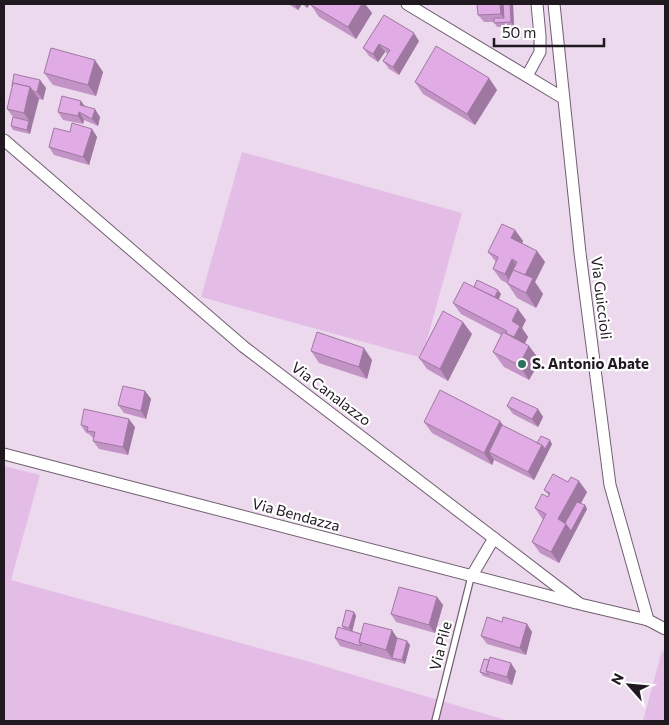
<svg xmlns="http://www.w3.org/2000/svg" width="669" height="725" font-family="Commissioner,sans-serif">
<rect width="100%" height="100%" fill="#ecd9ed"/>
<!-- green -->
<g fill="#e3bde5">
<path d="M 242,152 L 462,213 L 422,358 L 201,297 Z"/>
<path d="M 4,466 L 40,475 L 11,580 L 310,662 L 509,721 L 4,721 Z"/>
<path d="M 662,651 L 665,652 L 665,721 L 643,721 Z"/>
</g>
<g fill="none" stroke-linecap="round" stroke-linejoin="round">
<!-- service casing -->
<g stroke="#706071" stroke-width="8">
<path id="service" d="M 435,721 L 471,577"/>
</g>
<!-- minor casing -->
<g stroke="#706071" stroke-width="13">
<g id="minor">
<path d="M 407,4 L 563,98"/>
<path d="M 554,4 L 580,253 L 610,485 L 648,620"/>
<path d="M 527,76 L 540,52 L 540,36 L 537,4"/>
<path d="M 4,140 L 244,347 L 580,604 L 648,620 L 665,629"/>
<path d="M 4,454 L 576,603"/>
<path d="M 471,577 L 494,538"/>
</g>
</g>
<!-- service -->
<use href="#service" stroke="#fff" stroke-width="5.5"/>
<!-- minor -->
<use href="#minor" stroke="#fff" stroke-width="11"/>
</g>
<!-- wall -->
<g fill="#c294c5">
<path d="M 288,4 L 310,4 L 307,8 L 302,4 L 298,10 Z"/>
<path d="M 312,4 L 365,4 L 372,13 L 356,39 L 319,17 L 311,5 Z"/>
<path d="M 513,4 L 514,26 L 497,27 L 494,22 L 484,22 L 478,15 Z"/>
<path d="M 384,15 L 419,41 L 399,75 L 389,69 L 383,61 L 388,54 L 385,52 L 378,62 L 369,56 L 363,48 Z"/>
<path d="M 103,72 L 96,96 L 53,85 L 44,73 Z"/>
<path d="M 489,78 L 497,90 L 475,125 L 423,94 L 415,82 Z"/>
<path d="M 40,80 L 46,88 L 43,100 L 39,99 L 30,134 L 13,130 L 11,126 L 13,117 L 7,109 Z"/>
<path d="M 85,106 L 100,117 L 98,126 L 84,120 L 83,124 L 63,120 L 58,112 Z"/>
<path d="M 92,129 L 97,137 L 89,165 L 54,155 L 49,147 L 70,132 Z"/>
<path d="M 515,230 L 523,241 L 522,243 L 537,251 L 545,262 L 535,282 L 543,294 L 536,308 L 517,298 L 507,283 L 501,280 L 493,269 L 496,262 L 488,252 Z"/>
<path d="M 474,287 L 501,294 L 498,299 L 526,320 L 522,328 L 528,337 L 525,343 L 529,346 L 540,361 L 529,380 L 504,367 L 493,352 L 501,335 L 461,314 L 453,303 Z"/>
<path d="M 472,334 L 448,381 L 427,369 L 419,358 Z"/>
<path d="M 311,351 L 372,360 L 367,379 L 319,363 Z"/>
<path d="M 145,391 L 151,399 L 146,419 L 124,413 L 118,405 Z"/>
<path d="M 507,406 L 538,409 L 543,417 L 538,427 L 513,414 Z"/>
<path d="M 424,422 L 502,425 L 537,443 L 552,444 L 534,480 L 494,460 L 492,465 L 432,433 Z"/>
<path d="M 81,425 L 135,427 L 128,455 L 99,449 L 93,441 L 94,439 L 89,434 L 86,433 Z"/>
<path d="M 544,490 L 587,492 L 581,503 L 585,505 L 587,509 L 559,563 L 540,553 L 532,542 L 543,520 L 535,508 L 549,496 Z"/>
<path d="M 437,597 L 443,605 L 435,633 L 396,622 L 391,614 Z"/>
<path d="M 354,612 L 356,616 L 352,632 L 361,634 L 397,638 L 410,645 L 405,664 L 340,646 L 335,638 L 344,629 L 342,626 Z"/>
<path d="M 502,622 L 527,624 L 532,632 L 526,655 L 487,644 L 481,636 Z"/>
<path d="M 484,659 L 516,671 L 512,685 L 483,676 L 480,672 Z"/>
</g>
<!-- shaded-wall -->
<g fill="#9e78a0">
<path d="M 294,4 L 302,4 L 298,10 Z"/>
<path d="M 305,4 L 310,4 L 307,8 Z"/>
<path d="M 362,4 L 365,4 L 372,13 L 356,39 L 348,27 Z"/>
<path d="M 500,4 L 505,4 L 507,22 L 501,14 Z"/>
<path d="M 510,4 L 513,4 L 514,26 L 511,22 Z"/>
<path d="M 414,33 L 419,41 L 399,75 L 393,67 Z"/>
<path d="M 379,44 L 385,52 L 378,62 L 373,54 Z"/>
<path d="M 95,60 L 103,72 L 96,96 L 88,85 Z"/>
<path d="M 489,78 L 497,90 L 475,125 L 467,114 Z"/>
<path d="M 40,80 L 46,88 L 43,100 L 37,92 Z"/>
<path d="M 30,87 L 39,99 L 32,125 L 24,113 Z"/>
<path d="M 81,101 L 87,109 L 80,105 Z"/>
<path d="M 95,109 L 100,117 L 98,126 L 92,119 Z"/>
<path d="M 79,112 L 84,120 L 83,124 L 78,116 Z"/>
<path d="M 29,121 L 32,125 L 30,134 L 27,130 Z"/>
<path d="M 92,129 L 97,137 L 89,165 L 83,157 Z"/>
<path d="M 515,230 L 523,241 L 519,249 L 511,238 Z"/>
<path d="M 537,251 L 545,262 L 535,282 L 543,294 L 536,308 L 526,293 L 523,278 Z"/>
<path d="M 512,259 L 520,270 L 513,286 L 505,274 Z"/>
<path d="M 498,290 L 501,294 L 498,301 L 495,297 Z"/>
<path d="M 518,309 L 526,320 L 522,328 L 528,337 L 521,351 L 513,339 L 512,321 Z"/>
<path d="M 463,322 L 472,334 L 448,381 L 440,369 Z"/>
<path d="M 529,346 L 540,361 L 529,380 L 519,365 Z"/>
<path d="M 364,348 L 372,360 L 367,379 L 359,367 Z"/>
<path d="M 145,391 L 151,399 L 146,419 L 141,411 Z"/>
<path d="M 538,409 L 543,417 L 538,427 L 532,419 Z"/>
<path d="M 129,419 L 135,427 L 128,455 L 123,447 Z"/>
<path d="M 500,421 L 508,432 L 489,452 L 494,460 L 492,465 L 484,453 Z"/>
<path d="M 550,440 L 552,444 L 534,480 L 528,472 L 542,445 Z"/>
<path d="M 579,481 L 587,492 L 568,527 L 585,505 L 587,509 L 559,563 L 551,552 L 558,519 Z"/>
<path d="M 437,597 L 443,605 L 435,633 L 429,625 Z"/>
<path d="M 354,612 L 356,616 L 352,632 L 349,628 Z"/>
<path d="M 527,624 L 532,632 L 526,655 L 520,648 Z"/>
<path d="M 392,630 L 400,642 L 392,658 L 386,650 Z"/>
<path d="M 407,641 L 410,645 L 405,664 L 402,660 Z"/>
<path d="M 511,663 L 516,671 L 512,685 L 507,677 Z"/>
</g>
<!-- building -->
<g fill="#e1ace5" stroke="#9e78a0">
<path d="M 312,4 L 362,4 L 348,27 L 311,5 Z"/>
<path d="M 477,4 L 500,4 L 501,14 L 478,15 Z"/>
<path d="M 503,4 L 510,4 L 511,22 L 494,23 L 494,18 L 504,18 Z"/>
<path d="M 384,15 L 414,33 L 393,67 L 383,61 L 390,50 L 379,44 L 373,54 L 363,48 Z"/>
<path d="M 436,46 L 489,78 L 467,114 L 415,82 Z"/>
<path d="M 51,48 L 95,60 L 88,85 L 44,73 Z"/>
<path d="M 14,74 L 40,80 L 37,92 L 33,91 L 30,87 L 13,83 L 12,86 Z"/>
<path d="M 13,83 L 30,87 L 24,113 L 7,109 Z"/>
<path d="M 62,96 L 81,101 L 80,105 L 95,109 L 92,119 L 79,112 L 78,116 L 58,112 Z"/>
<path d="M 13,117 L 29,121 L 27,130 L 11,126 Z"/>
<path d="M 72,123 L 92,129 L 83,157 L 49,147 L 54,128 L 70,132 Z"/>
<path d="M 502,224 L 515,230 L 511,238 L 537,251 L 525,275 L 513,270 L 512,272 L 517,262 L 512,259 L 505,274 L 493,269 L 498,257 L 488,252 Z"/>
<path d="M 513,270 L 533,278 L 526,293 L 507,283 Z"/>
<path d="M 477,280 L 498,290 L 495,297 L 474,287 Z"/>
<path d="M 464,282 L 518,309 L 512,321 L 520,326 L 514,337 L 506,333 L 507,331 L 453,303 Z"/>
<path d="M 443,311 L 463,322 L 440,369 L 419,358 Z"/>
<path d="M 317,332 L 364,348 L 359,367 L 311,351 Z"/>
<path d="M 503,332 L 529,346 L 519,365 L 493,352 Z"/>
<path d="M 123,386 L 145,391 L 141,411 L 118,405 Z"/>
<path d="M 440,390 L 500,421 L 484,453 L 424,422 Z"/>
<path d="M 512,397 L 538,409 L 532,419 L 507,406 Z"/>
<path d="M 84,409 L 129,419 L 123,447 L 93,441 L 95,432 L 87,431 L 88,427 L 81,425 Z"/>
<path d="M 502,425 L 542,445 L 528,472 L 489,452 Z"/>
<path d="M 541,436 L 550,440 L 545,449 L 542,445 L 537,443 Z"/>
<path d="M 553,474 L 568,482 L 571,477 L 579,481 L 558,519 L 566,524 L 551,552 L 532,542 L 546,514 L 535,508 L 542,494 L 548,497 L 550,493 L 544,490 Z"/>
<path d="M 577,502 L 585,505 L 571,531 L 565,523 Z"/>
<path d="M 399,587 L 437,597 L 429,625 L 391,614 Z"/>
<path d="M 346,610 L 354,612 L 349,628 L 342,626 Z"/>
<path d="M 487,617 L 502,622 L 503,617 L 527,624 L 520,648 L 481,636 Z"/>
<path d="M 364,623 L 392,630 L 386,650 L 359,642 Z"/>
<path d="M 338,627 L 361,634 L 359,642 L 361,646 L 335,638 Z"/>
<path d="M 397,638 L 407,641 L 402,660 L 392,658 Z"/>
<path d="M 490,657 L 511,663 L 507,677 L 486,671 Z"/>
<path d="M 484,659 L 489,660 L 486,671 L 489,675 L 480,672 Z"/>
</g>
<!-- markers -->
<circle fill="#2e705f" stroke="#fff" stroke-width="2" cx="522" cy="364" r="5"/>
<g text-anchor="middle" stroke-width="4.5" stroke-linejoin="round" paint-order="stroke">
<!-- street labels -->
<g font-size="15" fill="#201920" stroke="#fff">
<text transform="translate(601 298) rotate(83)" y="5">Via Guiccioli</text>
<text transform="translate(331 394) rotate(37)" y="5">Via Canalazzo</text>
<text transform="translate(296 515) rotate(15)" y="5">Via Bendazza</text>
<text transform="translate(441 646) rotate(-76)" y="5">Via Pile</text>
</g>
<!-- poi labels -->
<g font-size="15" font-weight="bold" fill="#201920" stroke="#fff" text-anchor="start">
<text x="532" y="369">S. Antonio Abate</text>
</g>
</g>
<!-- border -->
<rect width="669" height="725" fill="none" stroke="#201920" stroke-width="10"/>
<!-- north arrow -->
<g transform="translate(629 685) rotate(297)" stroke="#ffffff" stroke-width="4" paint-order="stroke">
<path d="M0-4L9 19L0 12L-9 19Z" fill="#201920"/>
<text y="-8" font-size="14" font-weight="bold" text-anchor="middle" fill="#201920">N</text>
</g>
<!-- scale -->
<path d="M494 38v8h110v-8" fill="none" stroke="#201920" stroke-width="2.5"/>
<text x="502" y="38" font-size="15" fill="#201920" stroke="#ffffff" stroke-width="4" paint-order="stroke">50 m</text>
</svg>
